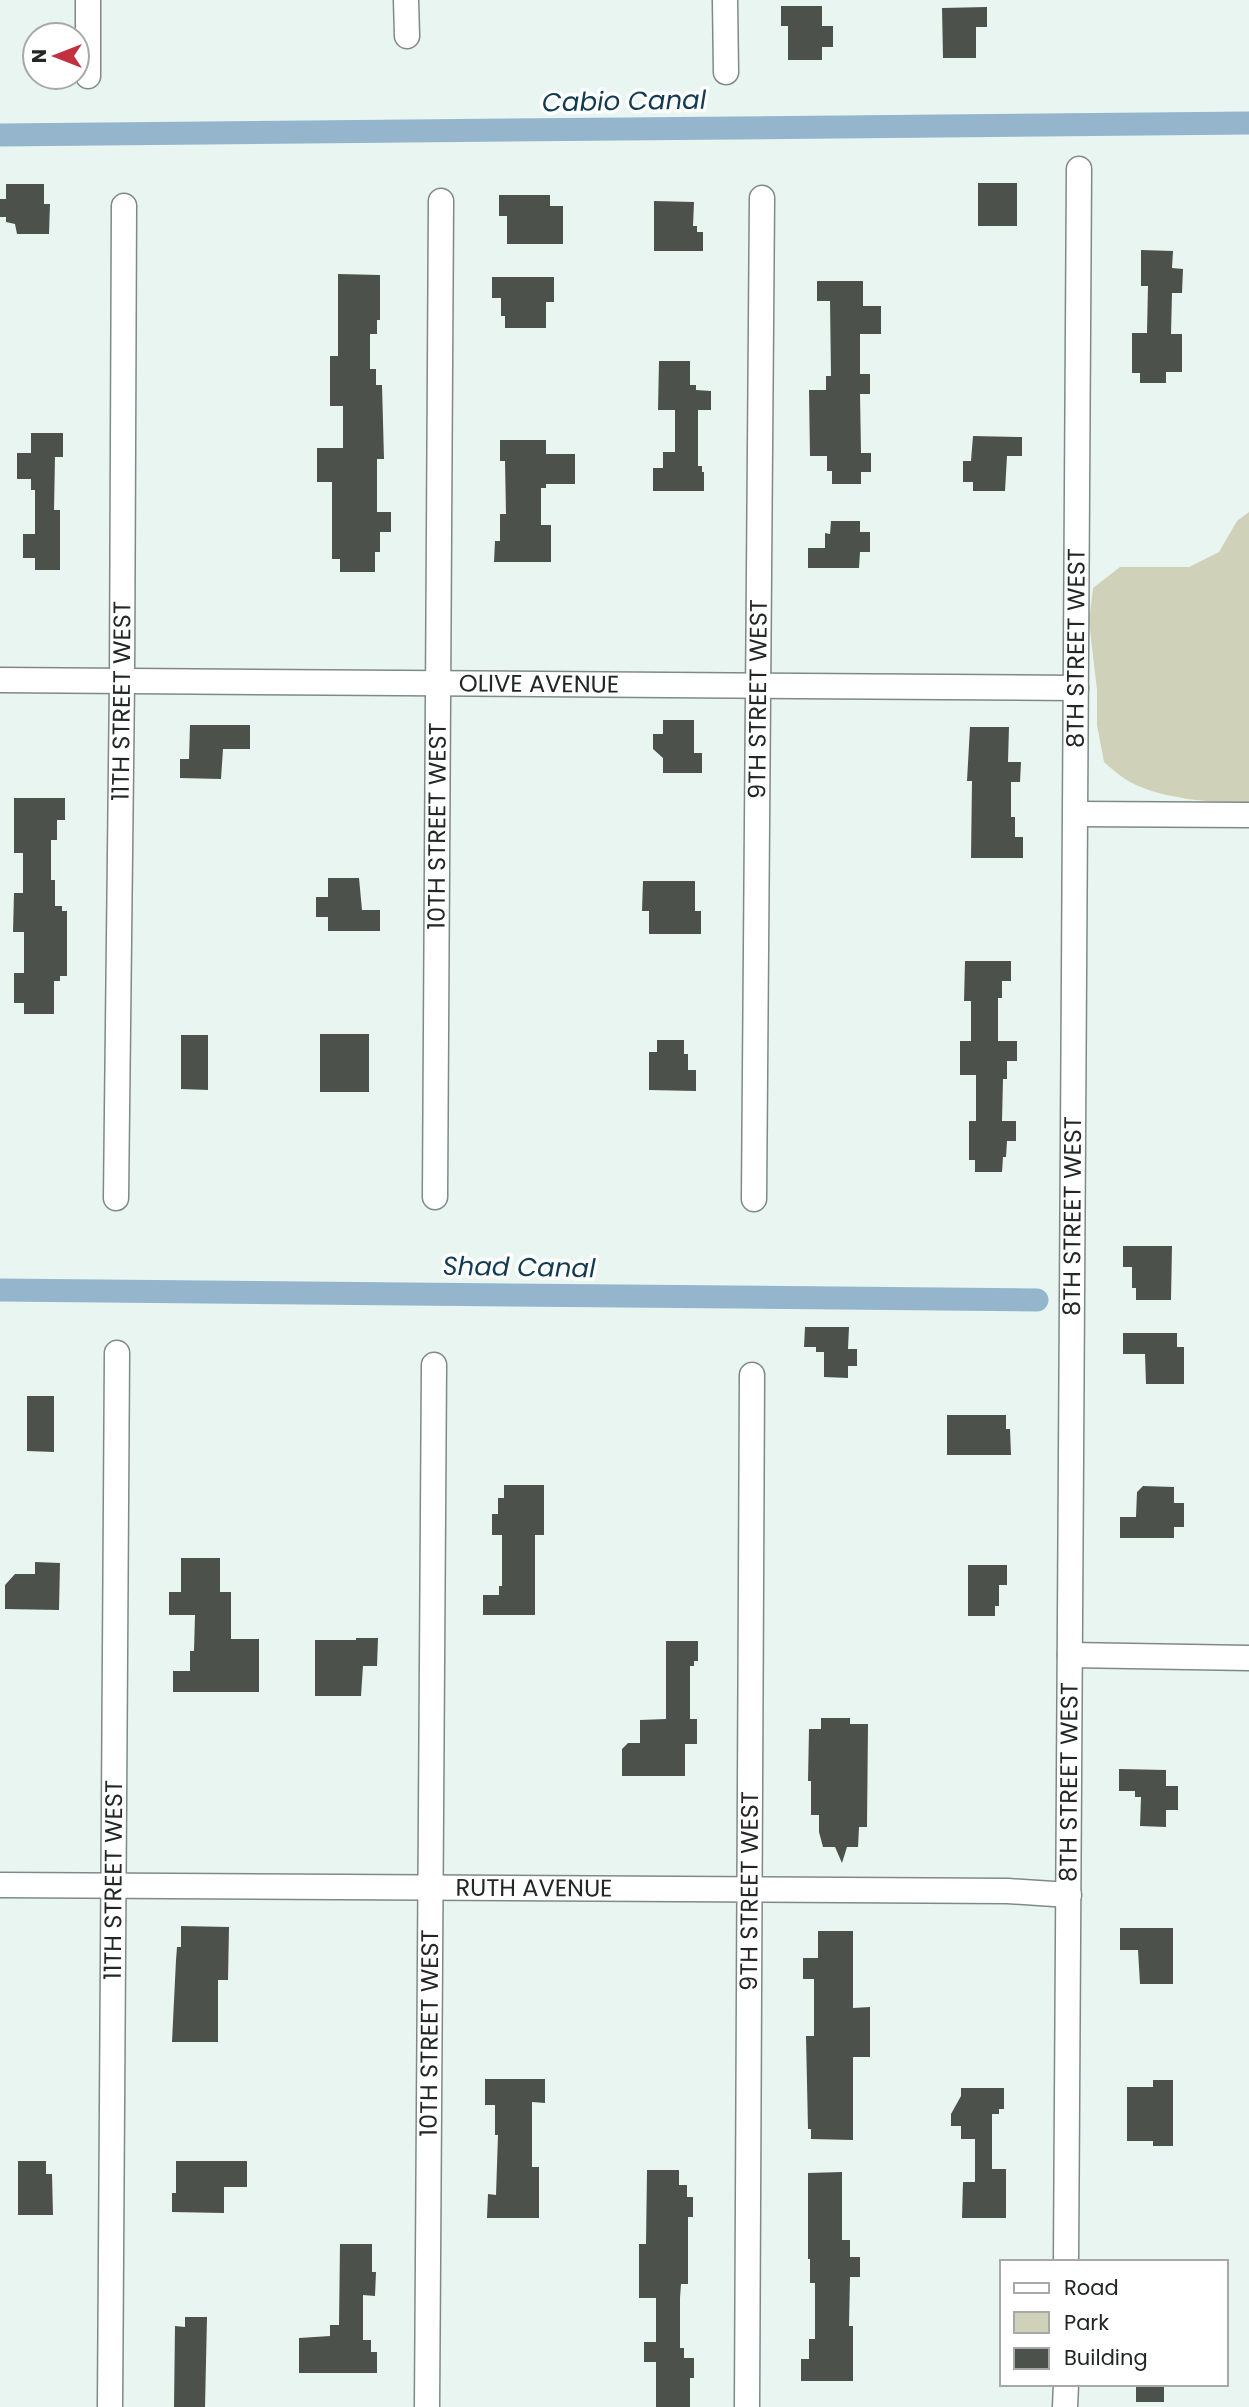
<svg xmlns="http://www.w3.org/2000/svg" width="1249" height="2407" font-family="Poppins,sans-serif">
<rect width="100%" height="100%" fill="#e9f5f1"/>
<!-- green -->
<path fill="#cfd2b8" d="M 1249,512 L 1249,803 C 1214,803 1161,799 1130,782 C 1121,777 1112,769 1104,762 L 1097,725 L 1097,690 L 1089,622 L 1093,588 L 1120,567 L 1189,567 L 1219,552 L 1237,521 Z"/>
<g fill="none" stroke-linecap="round" stroke-linejoin="round">
<!-- canal -->
<g stroke="#94b5cb" stroke-width="23">
<path d="M 0,135 L 1249,123"/>
<path d="M 0,1290 L 1037,1300"/>
</g>
</g>
<!-- building -->
<g fill="#4c524b">
<path d="M 781,6 L 822,6 L 822,26 L 833,26 L 833,47 L 822,47 L 822,60 L 788,60 L 788,26 L 781,26 Z"/>
<path d="M 987,7 L 987,27 L 976,27 L 976,58 L 943,58 L 942,8 Z"/>
<rect x="978" y="183" width="39" height="43"/>
<path d="M 6,184 L 44,184 L 44,204 L 50,204 L 49,234 L 17,234 L 15,224 L 6,222 L 6,217 L 0,217 L 0,199 L 6,199 Z"/>
<path d="M 499,195 L 550,195 L 550,206 L 563,206 L 563,244 L 507,244 L 507,216 L 499,216 Z"/>
<path d="M 654,201 L 694,202 L 693,226 L 697,226 L 697,232 L 703,232 L 703,251 L 654,251 Z"/>
<path d="M 1141,250 L 1173,251 L 1172,268 L 1183,269 L 1182,293 L 1172,293 L 1171,334 L 1182,334 L 1182,372 L 1166,372 L 1166,383 L 1140,383 L 1140,373 L 1132,373 L 1132,333 L 1147,333 L 1148,286 L 1141,286 Z"/>
<path d="M 338,274 L 380,275 L 380,320 L 377,320 L 377,334 L 370,334 L 370,369 L 376,369 L 376,385 L 382,385 L 384,459 L 377,459 L 377,512 L 391,512 L 391,532 L 380,532 L 380,552 L 375,552 L 375,572 L 340,572 L 340,559 L 332,559 L 332,482 L 317,482 L 317,448 L 343,448 L 343,406 L 330,406 L 330,356 L 338,356 Z"/>
<path d="M 492,277 L 554,277 L 554,302 L 546,302 L 546,328 L 505,328 L 505,316 L 501,316 L 501,298 L 492,298 Z"/>
<path d="M 817,281 L 863,281 L 863,306 L 881,306 L 881,334 L 860,334 L 860,374 L 870,374 L 870,394 L 860,394 L 861,453 L 871,453 L 871,472 L 861,472 L 861,484 L 832,484 L 832,471 L 827,471 L 827,456 L 810,456 L 809,390 L 826,390 L 826,376 L 831,376 L 830,301 L 817,301 Z"/>
<path d="M 659,361 L 690,361 L 690,385 L 696,385 L 696,390 L 711,391 L 711,410 L 698,410 L 698,466 L 702,466 L 702,472 L 704,472 L 704,491 L 653,491 L 653,468 L 663,468 L 663,452 L 675,452 L 675,410 L 658,410 Z"/>
<path d="M 31,433 L 63,433 L 63,457 L 55,457 L 54,510 L 60,510 L 60,570 L 35,570 L 35,558 L 23,558 L 23,534 L 35,534 L 35,490 L 31,490 L 31,479 L 17,479 L 17,453 L 31,453 Z"/>
<path d="M 973,436 L 1022,437 L 1022,456 L 1007,456 L 1005,491 L 973,491 L 973,482 L 963,482 L 963,461 L 971,461 Z"/>
<path d="M 500,440 L 546,440 L 546,454 L 575,454 L 575,484 L 546,484 L 546,488 L 541,488 L 541,525 L 551,525 L 551,562 L 494,562 L 495,541 L 500,541 L 500,514 L 506,514 L 505,461 L 500,461 Z"/>
<path d="M 831,521 L 860,521 L 860,532 L 870,532 L 870,552 L 860,552 L 859,568 L 808,568 L 808,548 L 825,548 L 825,533 L 830,534 Z"/>
<path d="M 663,720 L 694,720 L 694,753 L 702,753 L 702,773 L 663,773 L 663,758 L 653,749 L 653,734 L 663,734 Z"/>
<path d="M 190,725 L 250,725 L 250,749 L 223,749 L 221,779 L 180,778 L 180,759 L 189,759 Z"/>
<path d="M 970,727 L 1009,727 L 1008,762 L 1021,762 L 1020,782 L 1011,782 L 1011,817 L 1015,817 L 1015,837 L 1023,837 L 1023,858 L 971,858 L 972,781 L 967,781 Z"/>
<path d="M 14,798 L 65,798 L 65,820 L 57,820 L 57,840 L 51,840 L 51,880 L 55,880 L 55,906 L 62,906 L 62,911 L 67,911 L 67,976 L 60,976 L 60,981 L 54,981 L 54,1014 L 24,1014 L 24,1003 L 14,1003 L 14,973 L 24,973 L 24,932 L 13,932 L 14,893 L 23,893 L 23,853 L 14,853 Z"/>
<path d="M 328,878 L 359,878 L 362,910 L 380,910 L 380,931 L 328,931 L 328,917 L 316,917 L 316,897 L 328,897 Z"/>
<path d="M 643,881 L 695,881 L 695,911 L 701,911 L 701,934 L 649,934 L 649,911 L 642,911 Z"/>
<path d="M 965,961 L 1011,961 L 1011,981 L 1002,981 L 1002,998 L 998,998 L 998,1041 L 1017,1041 L 1017,1061 L 1007,1061 L 1007,1079 L 1003,1079 L 1002,1121 L 1016,1121 L 1016,1141 L 1007,1141 L 1006,1157 L 1003,1157 L 1002,1172 L 975,1172 L 975,1160 L 969,1160 L 969,1121 L 976,1121 L 976,1075 L 960,1075 L 960,1041 L 971,1041 L 971,1001 L 964,1001 Z"/>
<rect x="320" y="1034" width="49" height="58"/>
<path d="M 181,1035 L 208,1035 L 208,1090 L 181,1089 Z"/>
<path d="M 657,1040 L 684,1040 L 684,1054 L 688,1054 L 688,1070 L 696,1070 L 696,1091 L 649,1090 L 649,1052 L 657,1052 Z"/>
<path d="M 1123,1246 L 1172,1246 L 1171,1300 L 1136,1300 L 1136,1288 L 1132,1288 L 1132,1267 L 1123,1267 Z"/>
<path d="M 805,1327 L 849,1327 L 848,1349 L 857,1349 L 857,1366 L 848,1366 L 848,1378 L 824,1377 L 824,1352 L 816,1352 L 816,1347 L 804,1347 Z"/>
<path d="M 1123,1333 L 1177,1333 L 1177,1347 L 1184,1347 L 1184,1384 L 1146,1384 L 1145,1354 L 1123,1354 Z"/>
<path d="M 27,1396 L 54,1396 L 54,1452 L 27,1451 Z"/>
<path d="M 947,1415 L 1006,1415 L 1006,1429 L 1010,1429 L 1011,1455 L 947,1455 Z"/>
<path d="M 504,1485 L 544,1485 L 544,1535 L 535,1535 L 535,1615 L 483,1615 L 483,1595 L 499,1595 L 499,1586 L 502,1586 L 502,1535 L 492,1535 L 492,1514 L 498,1514 L 498,1498 L 504,1498 Z"/>
<path d="M 1143,1486 L 1174,1487 L 1174,1503 L 1184,1503 L 1184,1527 L 1174,1527 L 1174,1538 L 1120,1538 L 1120,1517 L 1136,1517 L 1137,1492 Z"/>
<path d="M 181,1558 L 220,1558 L 220,1592 L 231,1592 L 231,1639 L 259,1639 L 259,1692 L 173,1692 L 173,1671 L 190,1671 L 190,1651 L 194,1651 L 195,1615 L 169,1615 L 169,1592 L 181,1592 Z"/>
<path d="M 35,1562 L 60,1563 L 59,1610 L 5,1609 L 5,1585 L 15,1574 L 35,1574 Z"/>
<path d="M 968,1565 L 1007,1565 L 1007,1585 L 999,1585 L 999,1606 L 995,1606 L 995,1616 L 968,1616 Z"/>
<path d="M 356,1638 L 378,1638 L 377,1666 L 363,1666 L 361,1696 L 315,1696 L 315,1640 L 356,1640 Z"/>
<path d="M 666,1641 L 698,1641 L 698,1661 L 694,1661 L 694,1666 L 690,1666 L 690,1719 L 697,1719 L 697,1744 L 685,1744 L 685,1776 L 622,1776 L 622,1749 L 628,1743 L 640,1743 L 640,1720 L 666,1719 Z"/>
<path d="M 821,1718 L 850,1718 L 850,1724 L 868,1724 L 867,1827 L 859,1827 L 858,1847 L 847,1847 L 842,1863 L 835,1847 L 823,1847 L 819,1832 L 819,1815 L 811,1815 L 811,1781 L 808,1781 L 809,1729 L 821,1729 Z"/>
<path d="M 1119,1769 L 1166,1770 L 1166,1786 L 1178,1786 L 1178,1810 L 1166,1810 L 1166,1827 L 1140,1826 L 1141,1797 L 1135,1797 L 1135,1791 L 1119,1791 Z"/>
<path d="M 181,1926 L 229,1927 L 228,1980 L 218,1980 L 218,2042 L 172,2042 L 176,1960 L 177,1947 L 181,1947 Z"/>
<path d="M 1120,1928 L 1173,1928 L 1173,1984 L 1140,1984 L 1138,1950 L 1120,1950 Z"/>
<path d="M 818,1931 L 853,1931 L 853,2008 L 870,2007 L 870,2057 L 853,2057 L 853,2140 L 811,2139 L 811,2129 L 808,2129 L 806,2036 L 814,2036 L 814,1979 L 803,1979 L 803,1958 L 818,1958 Z"/>
<path d="M 485,2079 L 545,2079 L 545,2103 L 532,2102 L 532,2167 L 539,2167 L 539,2218 L 487,2218 L 488,2194 L 496,2195 L 498,2135 L 495,2135 L 495,2105 L 485,2105 Z"/>
<path d="M 1153,2080 L 1173,2080 L 1173,2146 L 1153,2146 L 1153,2141 L 1127,2141 L 1127,2087 L 1153,2087 Z"/>
<path d="M 961,2088 L 1004,2088 L 1004,2109 L 999,2109 L 999,2114 L 992,2114 L 992,2169 L 1006,2169 L 1006,2218 L 962,2218 L 963,2182 L 975,2182 L 975,2139 L 961,2139 L 961,2126 L 951,2126 L 951,2114 L 961,2096 Z"/>
<path d="M 18,2161 L 46,2161 L 46,2174 L 52,2174 L 53,2215 L 18,2215 Z"/>
<path d="M 176,2161 L 247,2161 L 247,2187 L 224,2187 L 224,2213 L 172,2212 L 172,2193 L 176,2193 Z"/>
<path d="M 647,2170 L 679,2170 L 679,2185 L 687,2185 L 687,2197 L 693,2197 L 693,2217 L 688,2217 L 688,2284 L 681,2284 L 680,2298 L 680,2348 L 684,2348 L 684,2358 L 694,2358 L 694,2378 L 690,2378 L 690,2407 L 656,2407 L 656,2362 L 644,2362 L 644,2342 L 656,2342 L 656,2298 L 639,2298 L 639,2244 L 646,2244 Z"/>
<path d="M 842,2172 L 842,2240 L 850,2240 L 850,2257 L 860,2257 L 860,2277 L 850,2277 L 849,2326 L 853,2326 L 853,2381 L 801,2381 L 801,2359 L 809,2359 L 809,2339 L 815,2339 L 815,2283 L 810,2283 L 810,2259 L 808,2259 L 808,2173 Z"/>
<path d="M 340,2244 L 372,2244 L 372,2272 L 376,2272 L 375,2296 L 363,2295 L 363,2340 L 371,2340 L 371,2352 L 377,2352 L 377,2373 L 299,2373 L 299,2338 L 330,2336 L 330,2325 L 339,2325 Z"/>
<path d="M 185,2317 L 207,2317 L 205,2407 L 174,2407 L 175,2326 L 185,2327 Z"/>
<rect x="1136" y="2384" width="28" height="18"/>
</g>
<g fill="none" stroke-linecap="round" stroke-linejoin="round">
<!-- minor casing -->
<g stroke="#7f8a87" stroke-width="27">
<g id="minor">
<path d="M 88,0 L 88,76"/>
<path d="M 406,0 L 407,36"/>
<path d="M 725,0 L 726,72"/>
<path id="s1" d="M 0,680 L 1076,688"/>
<path d="M 1076,814 L 1249,815"/>
<path id="s2" d="M 435,1197 L 441,201"/>
<path id="s3" d="M 116,1198 L 122,681 L 124,206"/>
<path id="s4" d="M 754,1199 L 762,198"/>
<path d="M 1070,1655 L 1249,1658"/>
<path id="s5" d="M 0,1885 L 1008,1891 L 1069,1895"/>
<path id="s6" d="M 1066,2262 L 1079,169"/>
<path id="s7" d="M 110,2407 L 117,1353"/>
<path id="s8" d="M 427,2407 L 434,1365"/>
<path id="s9" d="M 747,2407 L 752,1375"/>
<path d="M 1065,2407 L 1066,2384"/>
</g>
</g>
<!-- minor -->
<use href="#minor" stroke="#fff" stroke-width="24"/>
</g>
<g text-anchor="middle" stroke-width="7" stroke-linejoin="round" paint-order="stroke">
<!-- street labels -->
<g font-size="24" fill="#222625" stroke="#fff">
<text dy="8" stroke="none"><textPath href="#s6" startOffset="1614">8TH STREET WEST</textPath></text>
<text dy="8" stroke="none"><textPath href="#s1" startOffset="539">OLIVE AVENUE</textPath></text>
<text dy="8" stroke="none"><textPath href="#s4" startOffset="500">9TH STREET WEST</textPath></text>
<text dy="8" stroke="none"><textPath href="#s3" startOffset="497">11TH STREET WEST</textPath></text>
<text dy="8" stroke="none"><textPath href="#s2" startOffset="371">10TH STREET WEST</textPath></text>
<text dy="8" stroke="none"><textPath href="#s6" startOffset="1046">8TH STREET WEST</textPath></text>
<text dy="8" stroke="none"><textPath href="#s6" startOffset="480">8TH STREET WEST</textPath></text>
<text dy="8" stroke="none"><textPath href="#s7" startOffset="527">11TH STREET WEST</textPath></text>
<text dy="8" stroke="none"><textPath href="#s5" startOffset="534">RUTH AVENUE</textPath></text>
<text dy="8" stroke="none"><textPath href="#s9" startOffset="516">9TH STREET WEST</textPath></text>
<text dy="8" stroke="none"><textPath href="#s8" startOffset="374">10TH STREET WEST</textPath></text>
</g>
<!-- water labels -->
<g font-size="26" font-style="italic" fill="#103b53" stroke="#fff">
<text transform="translate(624 101) rotate(-1)" y="9">Cabio Canal</text>
<text transform="translate(519 1267) rotate(1)" y="9">Shad Canal</text>
</g>
</g>
<!-- legend -->
<rect x="1000" y="2260" width="228" height="126" fill="#ffffff" stroke="#a7a8a8" stroke-width="2"/>
<rect x="1014" y="2283" width="35" height="10" fill="#ffffff" stroke="#a7a8a8" stroke-width="2"/>
<text x="1064" y="2295" font-size="21" fill="#222625">Road</text>
<rect x="1014" y="2312" width="35" height="21" fill="#cfd2b8" stroke="#a7a8a8" stroke-width="2"/>
<text x="1064" y="2330" font-size="21" fill="#222625">Park</text>
<rect x="1014" y="2348" width="35" height="21" fill="#4c524b" stroke="#a7a8a8" stroke-width="2"/>
<text x="1064" y="2365" font-size="21" fill="#222625">Building</text>
<!-- north arrow -->
<g transform="translate(56 56) rotate(270)"><circle r="33" fill="#ffffff" stroke="#a7a8a8" stroke-width="2"/>
<path d="M0-5L12 26L0 18L-12 26Z" fill="#c23140"/>
<text y="-10" font-size="19" font-weight="bold" text-anchor="middle" fill="#222625">N</text>
</g>
</svg>
